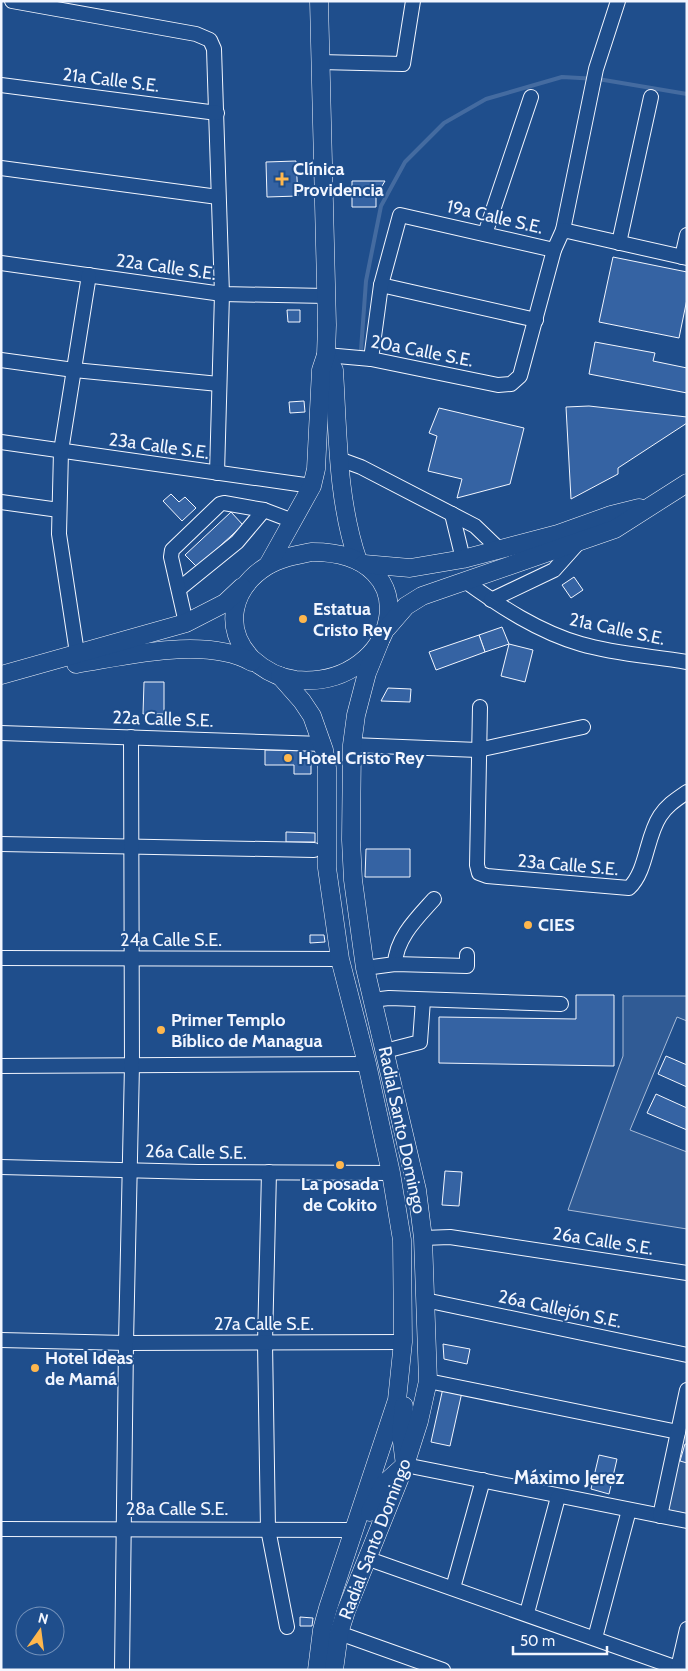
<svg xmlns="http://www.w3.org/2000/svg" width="688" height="1671" font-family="Cabin,sans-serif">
<rect width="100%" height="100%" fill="#1f4e8c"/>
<!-- green -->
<g fill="#305b95" stroke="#a8bbd7">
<path d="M 623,996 L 687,996 L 687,1021 L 677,1017 L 630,1130 L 687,1152 L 687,1229 L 568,1210 L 623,1056 Z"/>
<path d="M 687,1403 L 687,1521 L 660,1516 Z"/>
</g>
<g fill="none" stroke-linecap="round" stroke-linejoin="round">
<!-- stream -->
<path stroke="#446ba0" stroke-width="4" d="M 361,350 L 366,281 L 381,206 L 405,162 L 444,123 L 486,99 L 562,77 L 598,79 L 687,94"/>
</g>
<!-- building -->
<g fill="#3563a3" stroke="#f2f6ff">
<path d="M 296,161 L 298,196 L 267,197 L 266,162 Z"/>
<path d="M 352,181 L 385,181 L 376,196 L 376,207 L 352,207 Z"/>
<path d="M 613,257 L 687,272 L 687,299 L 679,338 L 599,322 Z"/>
<path d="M 287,310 L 300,310 L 300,322 L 288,322 Z"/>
<path d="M 595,342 L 655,353 L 653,361 L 687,368 L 687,393 L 589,374 Z"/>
<path d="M 304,401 L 305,412 L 290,413 L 289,402 Z"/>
<path d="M 589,406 L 687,417 L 687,423 L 618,468 L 618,474 L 571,499 L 566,407 Z"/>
<path d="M 439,408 L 524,428 L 510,484 L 457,498 L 462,479 L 428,471 L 437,436 L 429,433 Z"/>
<path d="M 171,494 L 179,502 L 185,497 L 196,508 L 182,521 L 163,501 Z"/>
<path d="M 231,512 L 243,525 L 197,567 L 185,555 Z"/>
<path d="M 574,577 L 583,590 L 571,598 L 562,585 Z"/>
<path d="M 502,627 L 509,644 L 485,652 L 479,635 Z"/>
<path d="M 479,635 L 485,652 L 436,670 L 429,652 Z"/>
<path d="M 509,644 L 533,650 L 525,682 L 501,676 Z"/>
<path d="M 144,682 L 164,682 L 164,714 L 143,714 Z"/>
<path d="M 388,688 L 411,689 L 410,702 L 381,701 Z"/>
<path d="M 265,750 L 311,751 L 311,774 L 294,774 L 294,765 L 265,765 Z"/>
<path d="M 286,832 L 315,833 L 315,842 L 286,842 Z"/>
<path d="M 366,849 L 410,849 L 410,877 L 365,877 Z"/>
<path d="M 310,935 L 324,935 L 325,942 L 310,943 Z"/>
<path d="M 576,995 L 614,995 L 614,1066 L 439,1063 L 439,1017 L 576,1019 Z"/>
<path d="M 666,1056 L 687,1065 L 687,1087 L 658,1074 Z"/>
<path d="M 656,1094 L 687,1108 L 687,1130 L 647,1113 Z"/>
<path d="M 445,1171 L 462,1172 L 459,1206 L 442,1205 Z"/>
<path d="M 443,1344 L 470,1349 L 467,1364 L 444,1359 Z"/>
<path d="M 443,1388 L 462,1392 L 450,1446 L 431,1442 Z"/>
<path d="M 685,1444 L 687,1444 L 687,1463 L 680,1461 Z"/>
<path d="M 599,1455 L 617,1459 L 609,1494 L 591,1489 Z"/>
<path d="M 300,1617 L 313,1618 L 312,1626 L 300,1626 Z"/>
</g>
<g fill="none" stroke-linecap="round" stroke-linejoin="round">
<!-- minor casing -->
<g stroke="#f2f6ff" stroke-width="16">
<g id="minor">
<path d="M 12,1 L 196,34 L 210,40 L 214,49 L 222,294 L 217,473"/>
<path d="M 320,62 L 403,64 L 413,1"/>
<path d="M 1,85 L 217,113"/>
<path d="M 1,168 L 218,197"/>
<path d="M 563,230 L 596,69 L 618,1"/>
<path d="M 485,234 L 531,97"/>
<path d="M 619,243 L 651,97"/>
<path d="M 682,257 L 687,235"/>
<path d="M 1,263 L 222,294 L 326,296"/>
<path d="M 381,285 L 536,320"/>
<path d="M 326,355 L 371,359 L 498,385 L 511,384 L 520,376 L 554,250 L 563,230 L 687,258"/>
<path d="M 371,359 L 381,285 L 400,215 L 554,250"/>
<path d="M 1,360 L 74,370 L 219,384"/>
<path d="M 1,442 L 312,486"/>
<path d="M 339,459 L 361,467 L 475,526 L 500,550"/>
<path d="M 1,502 L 59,510"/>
<path d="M 452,514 L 463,559"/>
<path d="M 465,581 C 501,607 539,632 581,644 C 615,654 652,656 687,662"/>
<path d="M 179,589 L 237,542 L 264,510"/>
<path d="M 491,600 L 554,570 L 579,542"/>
<path d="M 186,623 L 171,557 L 172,550 L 220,504 L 224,503 L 264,510 L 293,521"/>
<path d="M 77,653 L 59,534 L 61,451 L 89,275"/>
<path d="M 480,707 L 477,865 L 479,873 L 487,876 L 629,888 C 647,871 646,837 660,816 C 667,805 677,799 687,792"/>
<path d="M 1,733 L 323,744"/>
<path d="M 352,745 L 478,750 L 583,727"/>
<path d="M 1,844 L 314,850"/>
<path d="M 1,958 L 340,959"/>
<path d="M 395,964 C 396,938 417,918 434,899"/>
<path d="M 365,968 L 395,964 L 467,966 L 467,955"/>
<path d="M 372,1000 L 389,998 L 561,1004"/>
<path d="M 385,1051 L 420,1042 L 423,1000"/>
<path d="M 1,1066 L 367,1064"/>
<path d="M 1,1167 L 198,1172 L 391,1173"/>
<path d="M 269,1172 L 265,1343 L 268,1529 L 287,1627"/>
<path d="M 423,1238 L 450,1237 L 687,1273"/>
<path d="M 425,1300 L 687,1355"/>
<path d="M 1,1340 L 126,1343 L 403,1342"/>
<path d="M 428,1381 L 678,1432"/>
<path d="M 405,1465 L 687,1521"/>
<path d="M 660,1516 L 687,1390"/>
<path d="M 1,1529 L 353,1530"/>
<path d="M 366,1558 L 683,1670"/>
<path d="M 453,1588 L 483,1480"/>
<path d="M 527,1613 L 558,1497"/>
<path d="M 339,1633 L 443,1670"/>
<path d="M 595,1638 L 629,1510"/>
<path d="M 678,1668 L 687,1629"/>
<path d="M 122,1670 L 126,1343 L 132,1065 L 131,737"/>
</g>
</g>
<!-- major casing -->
<g stroke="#f2f6ff" stroke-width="19">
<g id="major">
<path d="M 326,355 L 334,370 C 338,434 337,500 358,561"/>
<path d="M 311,552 C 432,551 400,689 296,680 C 279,678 264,670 252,659 C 222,628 232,588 267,566 C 280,558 296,555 311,552 Z"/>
<path d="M 364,564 L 410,568 L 463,559 L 558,534 L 611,515 L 639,508"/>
<path d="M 268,565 L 312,486 L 316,469 L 321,370 L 326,355 L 327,325 L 319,1"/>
<path d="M 387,628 L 406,606 L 422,596 L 615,529 L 687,483"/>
<path d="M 76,664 C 127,656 205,636 252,662"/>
<path d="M 1,675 L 186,623 L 225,603 L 242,587"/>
<path d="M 280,676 L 302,701 L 312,716 L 324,750 L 327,768 L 327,868 L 340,959 L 367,1064 L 391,1173 L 402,1240 L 403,1342 L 397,1400 L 328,1608 L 322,1630 L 317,1670"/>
<path d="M 370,1512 L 385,1483 L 405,1465 L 401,1434 L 404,1406"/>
<path d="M 334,1670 L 339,1633 L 346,1611 L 405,1465 L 419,1421 L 428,1381 L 423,1238 L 417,1190 L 365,968 L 353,880 L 351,840 L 352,745 L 356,715 L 367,673 L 380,641"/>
</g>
</g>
<!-- minor -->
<use href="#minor" stroke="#1f4e8c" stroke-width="14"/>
<!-- major -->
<use href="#major" stroke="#1f4e8c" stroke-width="18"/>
</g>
<!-- markers -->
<g fill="#ffb74d" stroke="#1f4e8c" stroke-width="2">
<path d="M279.5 171.5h5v5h5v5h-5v5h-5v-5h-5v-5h5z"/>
<circle cx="303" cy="619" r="5"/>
<circle cx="288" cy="758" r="5"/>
<circle cx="528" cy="925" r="5"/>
<circle cx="161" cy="1030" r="5"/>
<circle cx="340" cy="1165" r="5"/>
<circle cx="35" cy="1368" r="5"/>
</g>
<g text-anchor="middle" stroke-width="4" stroke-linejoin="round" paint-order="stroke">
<!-- street labels -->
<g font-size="18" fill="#f2f6ff" stroke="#1f4e8c">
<text transform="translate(111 80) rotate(7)" y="6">21a Calle S.E.</text>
<text transform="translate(495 217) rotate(13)" y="6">19a Calle S.E.</text>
<text transform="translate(166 267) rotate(8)" y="6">22a Calle S.E.</text>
<text transform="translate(422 351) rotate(11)" y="6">20a Calle S.E.</text>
<text transform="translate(159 446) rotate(8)" y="6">23a Calle S.E.</text>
<text transform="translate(617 629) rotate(12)" y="6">21a Calle S.E.</text>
<text transform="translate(163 719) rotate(2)" y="6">22a Calle S.E.</text>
<text transform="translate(568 865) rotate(5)" y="6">23a Calle S.E.</text>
<text x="171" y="946">24a Calle S.E.</text>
<text transform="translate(402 1130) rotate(78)" y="6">Radial Santo Domingo</text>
<text transform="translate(196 1152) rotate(1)" y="6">26a Calle S.E.</text>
<text transform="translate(603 1241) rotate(9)" y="6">26a Calle S.E.</text>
<text transform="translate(560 1309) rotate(12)" y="6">26a Callejón S.E.</text>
<text x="264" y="1330">27a Calle S.E.</text>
<text x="177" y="1515">28a Calle S.E.</text>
<text transform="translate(375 1539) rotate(-69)" y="6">Radial Santo Domingo</text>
</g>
<!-- poi labels -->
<g font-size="18" font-weight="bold" fill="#f2f6ff" stroke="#1f4e8c" text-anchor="start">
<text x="293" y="175">Clínica<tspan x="293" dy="21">Providencia</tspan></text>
<text x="313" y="615">Estatua<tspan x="313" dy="21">Cristo Rey</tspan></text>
<text x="298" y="764">Hotel Cristo Rey</text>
<text x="538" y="931">CIES</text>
<text x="171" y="1026">Primer Templo<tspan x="171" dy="21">Bíblico de Managua</tspan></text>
<text x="340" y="1190" text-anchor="middle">La posada<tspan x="340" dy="21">de Cokito</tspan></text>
<text x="45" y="1364">Hotel Ideas<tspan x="45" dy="21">de Mamá</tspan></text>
</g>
<!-- neighbourhood labels -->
<g font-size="19" font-weight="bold" fill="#f2f6ff" stroke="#1f4e8c">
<text x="569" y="1484">Máximo Jerez</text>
</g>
</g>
<!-- border -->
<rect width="688" height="1671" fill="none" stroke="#f2f6ff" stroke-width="5"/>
<!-- north arrow -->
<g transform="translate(40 1631) rotate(14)"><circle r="24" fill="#1f4e8c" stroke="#7391ba"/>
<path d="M0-4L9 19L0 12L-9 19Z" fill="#ffb74d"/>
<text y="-8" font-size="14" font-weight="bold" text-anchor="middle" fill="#f2f6ff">N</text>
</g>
<!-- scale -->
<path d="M513 1646v8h94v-8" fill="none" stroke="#f2f6ff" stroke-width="2.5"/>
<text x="520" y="1646" font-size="15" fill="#f2f6ff" stroke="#1f4e8c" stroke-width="4" paint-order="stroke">50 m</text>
</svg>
